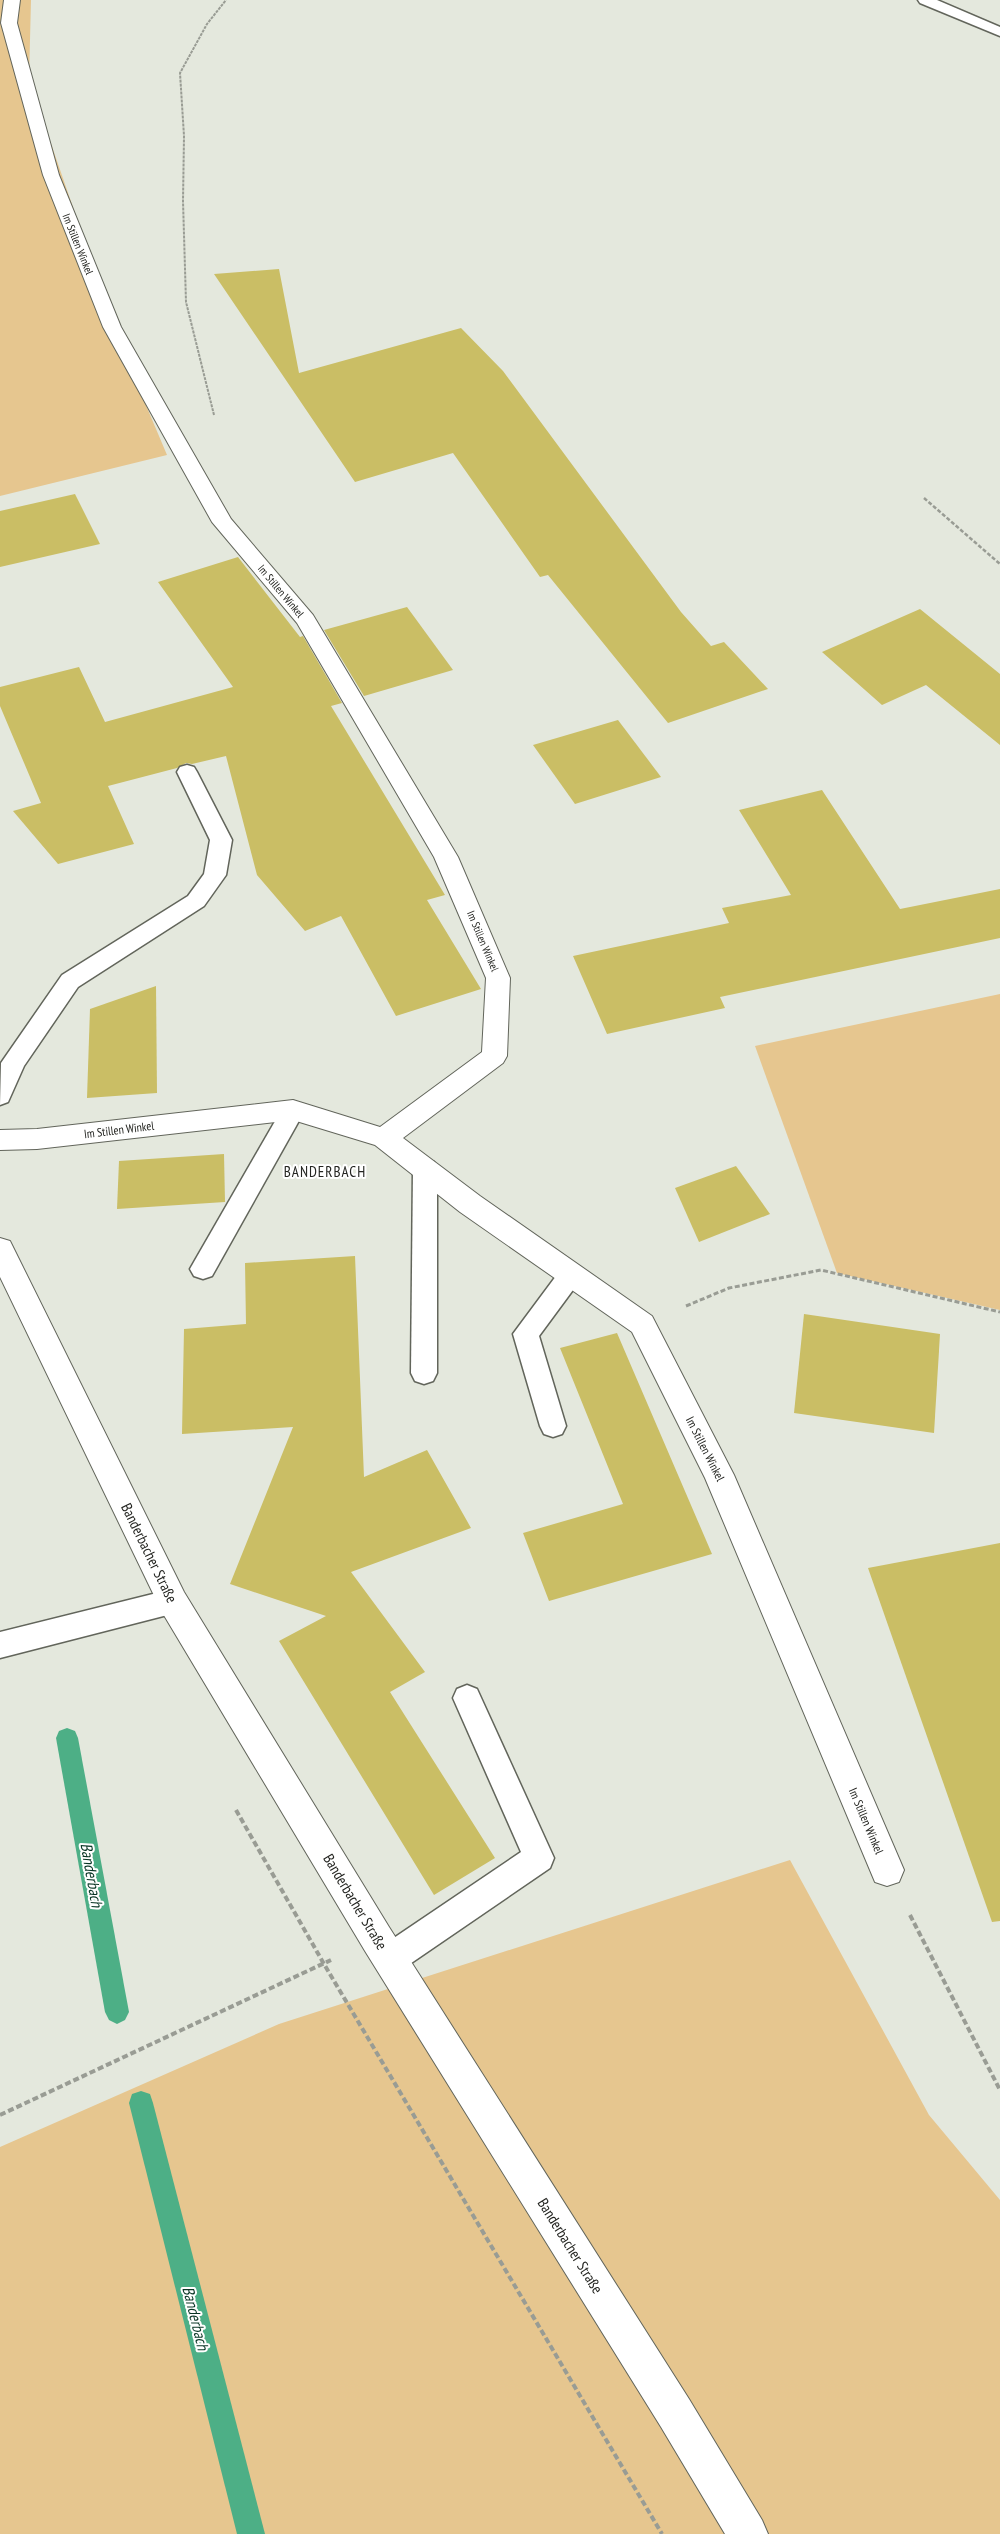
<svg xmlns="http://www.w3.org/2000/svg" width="1000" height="2534" font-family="'PT Sans Narrow',sans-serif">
<rect width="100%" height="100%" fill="#e4e8dd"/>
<!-- green -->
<g fill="#e6c68f">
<path d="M 0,0 L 31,0 L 29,80 L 121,346 L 167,455 L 0,496 Z"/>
<path d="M 1000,994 L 1000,1310 L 837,1273 L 755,1046 Z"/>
<path d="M 790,1860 L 929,2115 L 1000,2200 L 1000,2534 L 0,2534 L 0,2147 L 279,2024 Z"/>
</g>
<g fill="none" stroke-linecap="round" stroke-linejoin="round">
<!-- stream -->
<g fill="#4daf86" fill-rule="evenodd">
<path d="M 67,1728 L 75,1731 L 78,1738 L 129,2012 L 125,2020 L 117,2024 L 109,2020 L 105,2012 L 56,1738 L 59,1731 Z"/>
<path d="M 141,2091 L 150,2094 L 153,2103 L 265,2534 L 237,2534 L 129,2103 L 132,2094 Z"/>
</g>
</g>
<!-- building -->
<g fill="#cabe65">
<path d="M 279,269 L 299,373 L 461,328 L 503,371 L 681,612 L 711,646 L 724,642 L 768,689 L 668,723 L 548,575 L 540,577 L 453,453 L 355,482 L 214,274 Z"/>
<path d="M 75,494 L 100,544 L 0,567 L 0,511 Z"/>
<path d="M 238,557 L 300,637 L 303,636 L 342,703 L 331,706 L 445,895 L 427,900 L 481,989 L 396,1016 L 341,916 L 305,931 L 257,875 L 226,756 L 192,764 L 186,763 L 177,768 L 108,786 L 134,844 L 58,864 L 13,811 L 41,803 L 0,706 L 0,687 L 79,667 L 105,722 L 233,687 L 158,582 Z"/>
<path d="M 407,607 L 453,670 L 364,696 L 324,630 Z"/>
<path d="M 920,609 L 1000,674 L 1000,745 L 926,685 L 882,705 L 822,652 Z"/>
<path d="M 618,720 L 661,777 L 575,804 L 533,745 Z"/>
<path d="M 822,790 L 900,909 L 1000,889 L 1000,938 L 720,997 L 725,1008 L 607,1034 L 573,956 L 729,923 L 722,908 L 791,895 L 739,810 Z"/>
<path d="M 156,986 L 157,1093 L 87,1098 L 90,1009 Z"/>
<path d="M 224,1154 L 225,1202 L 117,1209 L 119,1161 Z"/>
<path d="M 736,1166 L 770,1214 L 699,1242 L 675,1188 Z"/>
<path d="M 355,1256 L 364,1477 L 427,1450 L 471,1528 L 351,1572 L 425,1672 L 390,1692 L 495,1858 L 434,1895 L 279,1641 L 326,1616 L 230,1584 L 293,1427 L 182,1434 L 184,1329 L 246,1324 L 245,1263 Z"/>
<path d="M 804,1314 L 940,1334 L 934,1433 L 794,1413 Z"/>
<path d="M 617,1333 L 712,1554 L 549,1601 L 523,1533 L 623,1504 L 560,1348 Z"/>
<path d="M 1000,1543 L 1000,1921 L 992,1922 L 868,1568 Z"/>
</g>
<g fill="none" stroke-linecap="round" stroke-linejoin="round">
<!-- lane casing -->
<g stroke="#62655b" stroke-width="3">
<g id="lane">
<path d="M 918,0 L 937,0 L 1000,27 L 1000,36 L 920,3 Z"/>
<path d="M 187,765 L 194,767 L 197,772 L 232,840 L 226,875 L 204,906 L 78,987 L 24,1066 L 8,1102 L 0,1105 L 1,1063 L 62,975 L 188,896 L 204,874 L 210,840 L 177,772 L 180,767 Z"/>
<path d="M 293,1101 L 301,1104 L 305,1110 L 212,1276 L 203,1279 L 194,1276 L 190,1269 L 194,1262 L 285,1104 Z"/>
<path d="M 425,1160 L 434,1162 L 437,1169 L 437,1373 L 433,1381 L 424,1384 L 415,1381 L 411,1373 L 413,1169 L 416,1162 Z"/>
<path d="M 571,1265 L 580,1268 L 584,1275 L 539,1336 L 566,1426 L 562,1434 L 553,1437 L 544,1434 L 540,1426 L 513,1334 L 562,1268 Z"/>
<path d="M 173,1589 L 183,1593 L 187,1602 L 183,1611 L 0,1658 L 0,1632 Z"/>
<path d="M 467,1685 L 477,1689 L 554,1858 L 550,1868 L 401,1970 L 390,1975 L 379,1970 L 374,1959 L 379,1948 L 521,1852 L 453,1698 L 457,1689 Z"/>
</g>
</g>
<!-- street casing -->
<g stroke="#62655b" stroke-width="2">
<path id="street" d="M 4,0 L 20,0 L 17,23 L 59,175 L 121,327 L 231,519 L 313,615 L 458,857 L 510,978 L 507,1056 L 503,1063 L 403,1138 L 480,1196 L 652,1316 L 734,1475 L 904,1870 L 899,1882 L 887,1886 L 875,1882 L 705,1478 L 632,1332 L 460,1212 L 375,1145 L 293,1120 L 37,1149 L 0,1150 L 0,1130 L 37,1129 L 293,1100 L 380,1127 L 482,1052 L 486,978 L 434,857 L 297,623 L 212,522 L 103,327 L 43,175 L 1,23 Z"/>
</g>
<!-- secondary casing -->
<g stroke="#62655b" stroke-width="2">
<path id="secondary" d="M 0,1238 L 10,1241 L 184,1592 L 389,1927 L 689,2399 L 762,2520 L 768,2534 L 725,2534 L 661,2427 L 365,1951 L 162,1612 L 0,1277 Z"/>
</g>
<!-- path-far3 -->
<path stroke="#999c94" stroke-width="2" stroke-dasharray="3 1" stroke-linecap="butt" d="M 214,415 L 186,302 L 183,201 L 184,136 L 180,73 L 207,24 L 226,0"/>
<!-- path-far2 -->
<path stroke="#999c94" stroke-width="2.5" stroke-dasharray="4 2" stroke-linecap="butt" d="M 924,498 L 1000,564"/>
<!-- path-far1 -->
<path stroke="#999c94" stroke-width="3" stroke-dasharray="5 2.5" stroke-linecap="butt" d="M 686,1306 L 729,1288 L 821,1270 L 1000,1312"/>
<!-- path -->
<g stroke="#999c94" stroke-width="4" stroke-dasharray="6 3" stroke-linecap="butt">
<path d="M 236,1810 L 324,1964 L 662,2534"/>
<path d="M 910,1915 L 1000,2090"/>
<path d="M 0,2115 L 331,1960"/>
</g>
<!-- lane -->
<use href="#lane" fill="#fff" fill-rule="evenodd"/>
<!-- street -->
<use href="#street" fill="#fff" fill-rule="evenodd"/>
<!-- secondary -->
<use href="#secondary" fill="#fff" fill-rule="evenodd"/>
</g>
<g text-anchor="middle" stroke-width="4" stroke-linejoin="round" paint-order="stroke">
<!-- far-street labels -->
<g font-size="11" fill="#242521" stroke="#fff">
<text transform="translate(78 244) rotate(68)" y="4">Im Stillen Winkel</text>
<text transform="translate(281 591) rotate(50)" y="4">Im Stillen Winkel</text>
<text transform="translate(483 941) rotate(67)" y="4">Im Stillen Winkel</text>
</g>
<!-- street labels -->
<g font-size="12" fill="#242521" stroke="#fff">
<text transform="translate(119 1130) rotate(-7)" y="4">Im Stillen Winkel</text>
<text transform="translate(705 1449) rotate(63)" y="4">Im Stillen Winkel</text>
<text transform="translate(866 1821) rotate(67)" y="4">Im Stillen Winkel</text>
</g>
<!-- quarter labels -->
<g font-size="15" letter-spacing="1" fill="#242521" stroke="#fff">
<text x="325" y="1177">BANDERBACH</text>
</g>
<!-- near-street labels -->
<g font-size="15" fill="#242521" stroke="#fff">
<text transform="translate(149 1553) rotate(64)" y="5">Banderbacher Straße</text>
<text transform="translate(355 1902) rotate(59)" y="5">Banderbacher Straße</text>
<text transform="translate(570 2246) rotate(58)" y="5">Banderbacher Straße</text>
</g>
<!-- near-water labels -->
<g font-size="16" font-style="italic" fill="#073423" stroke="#fff">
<text transform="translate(92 1875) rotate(80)" y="6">Banderbach</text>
<text transform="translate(196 2318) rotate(76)" y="6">Banderbach</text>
</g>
</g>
</svg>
